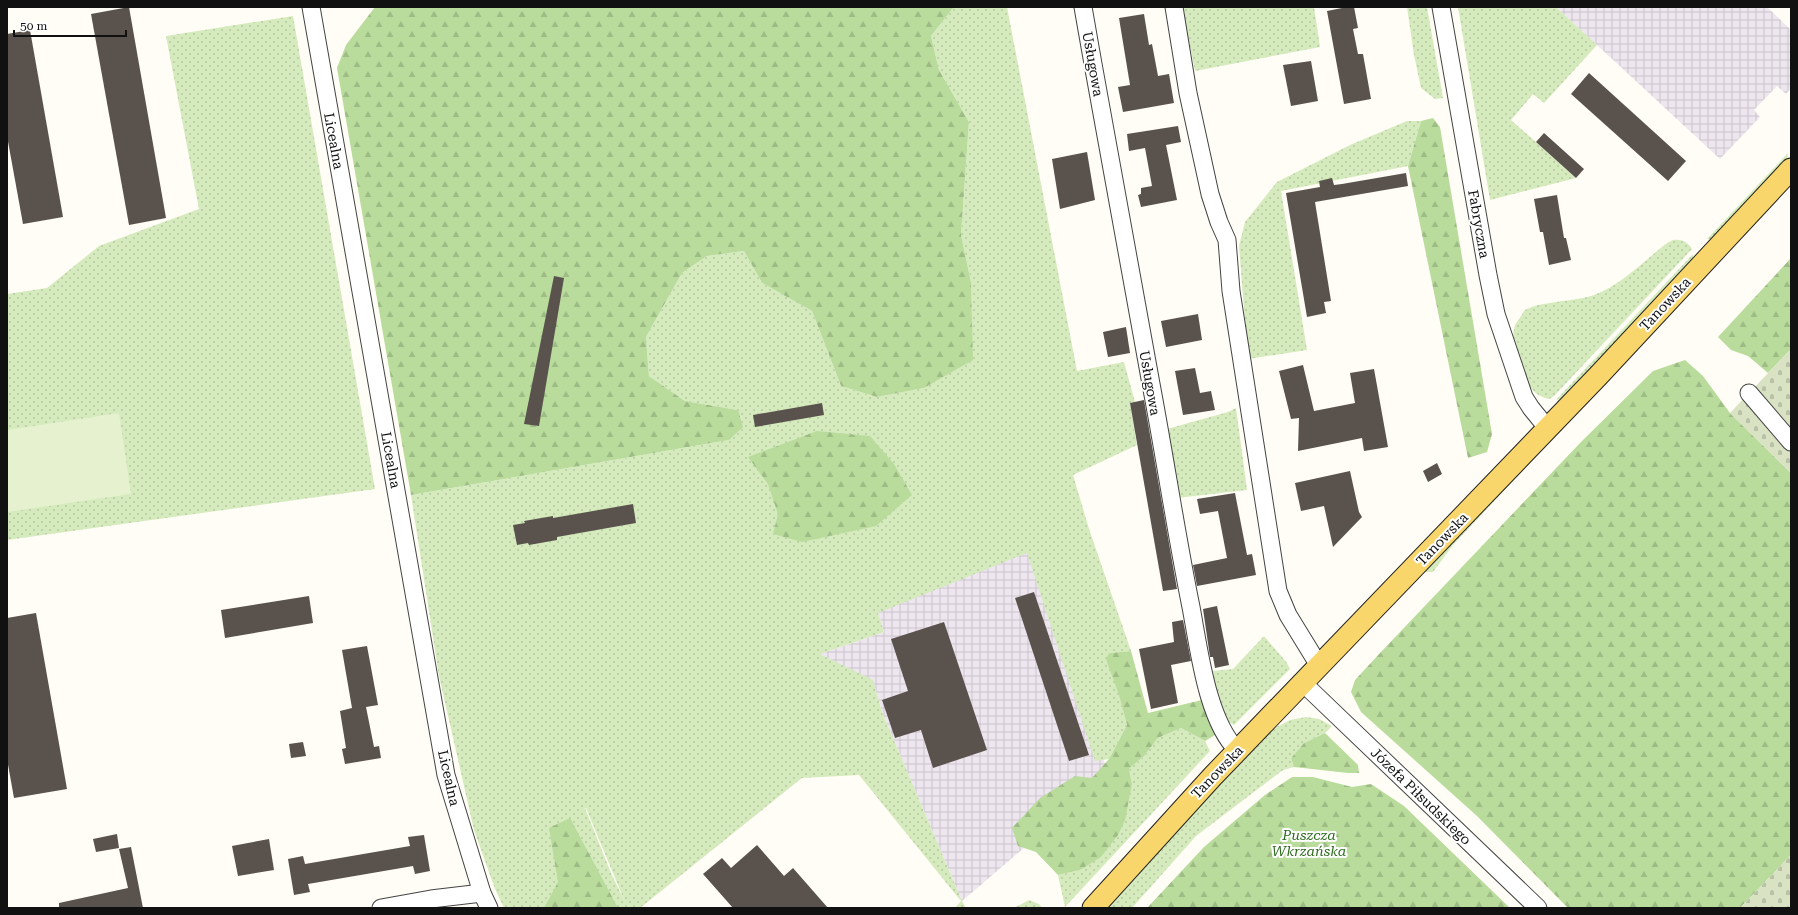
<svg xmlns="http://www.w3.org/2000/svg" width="1798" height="915" font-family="'Roboto Serif',serif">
<defs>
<pattern id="industrial-grid" width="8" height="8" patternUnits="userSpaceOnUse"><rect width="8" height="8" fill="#eee6ef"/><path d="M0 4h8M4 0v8" fill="none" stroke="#cbc4cc"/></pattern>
<pattern id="grass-dots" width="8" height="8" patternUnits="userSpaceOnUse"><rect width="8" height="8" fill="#d5ebbd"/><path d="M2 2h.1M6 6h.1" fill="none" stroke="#b6c8a1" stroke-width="1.8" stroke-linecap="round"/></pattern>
<pattern id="forest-firs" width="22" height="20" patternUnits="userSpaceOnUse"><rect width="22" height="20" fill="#b9dc9c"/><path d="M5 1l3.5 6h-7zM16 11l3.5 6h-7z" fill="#9ebc85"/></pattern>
<pattern id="cemetery-stones" width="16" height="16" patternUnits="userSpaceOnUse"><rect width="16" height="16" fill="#d9e3c4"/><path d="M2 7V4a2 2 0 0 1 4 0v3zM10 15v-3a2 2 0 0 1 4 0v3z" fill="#b9c2a7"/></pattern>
</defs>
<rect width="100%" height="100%" fill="#fffdf5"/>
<!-- industrial -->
<g fill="url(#industrial-grid)">
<path d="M 1556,7 L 1767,7 L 1791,30 L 1791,88 L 1786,94 L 1777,86 L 1754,110 L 1760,117 L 1720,159 Z"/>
<path d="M 1027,552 L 1109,775 L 962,901 L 882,712 L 873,681 L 820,654 L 884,632 L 877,610 Z"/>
</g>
<!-- grass -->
<g fill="url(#grass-dots)" fill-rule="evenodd">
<path d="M 954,7 L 1007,7 L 1077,371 L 1124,362 L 1135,402 L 1130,403 L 1137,445 L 1073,475 L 1089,529 L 1131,651 L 1109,653 L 1127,725 L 1109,759 L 1095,761 L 1027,553 L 878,613 L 884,632 L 820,654 L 873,680 L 882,712 L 962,901 L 966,908 L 955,908 L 961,901 L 859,775 L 802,778 L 640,908 L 504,908 L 495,889 L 474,830 L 439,676 L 411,495 L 729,440 L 738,410 L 685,401 L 649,376 L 646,337 L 682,273 L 707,256 L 744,251 L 762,283 L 812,311 L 841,386 L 877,397 L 924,388 L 972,360 L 971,282 L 961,235 L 969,122 L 939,70 L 931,36 ZM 585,808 L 586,808 L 625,902 L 611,873 Z"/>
<path d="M 1182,7 L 1314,7 L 1320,47 L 1195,71 Z"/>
<path d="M 1407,7 L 1427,7 L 1443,98 L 1435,99 L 1421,88 L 1414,55 Z"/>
<path d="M 1458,7 L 1556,7 L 1597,45 L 1544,103 L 1533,94 L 1511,120 L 1576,178 L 1490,200 Z"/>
<path d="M 293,16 L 375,489 L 7,540 L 7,294 L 47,288 L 99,246 L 199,209 L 166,36 Z"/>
<path d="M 1407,121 L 1421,121 L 1408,166 L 1281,191 L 1307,350 L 1248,359 L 1239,246 L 1245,222 L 1277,182 L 1350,145 Z"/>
<path d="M 1788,153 L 1787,161 L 1714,240 L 1707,239 Z"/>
<path d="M 1673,240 C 1681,239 1688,242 1692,249 L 1554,396 L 1549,399 C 1540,397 1534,393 1528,384 L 1513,335 L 1515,325 L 1525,310 C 1541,301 1574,302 1594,295 C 1620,286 1645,260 1667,243 Z"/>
<path d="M 1693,254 L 1693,261 L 1565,398 L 1556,400 Z"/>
<path d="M 1669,315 L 1453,545 L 1433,572 L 1426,572 L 1424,570 Z"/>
<path d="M 1236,408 L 1247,490 L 1177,498 L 1167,429 L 1228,412 Z"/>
<path d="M 1264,636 L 1287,663 L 1290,669 L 1234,725 C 1216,716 1216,689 1213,671 L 1233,669 Z"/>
<path d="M 1306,717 L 1319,719 L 1332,726 L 1325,733 L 1304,743 L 1291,758 L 1294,767 L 1283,770 L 1196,836 L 1132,908 L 1102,908 L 1129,877 L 1273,729 L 1290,720 Z"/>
<path d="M 1181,728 L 1205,741 L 1210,751 L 1065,907 L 1058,875 L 1080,870 L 1132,784 L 1129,769 L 1144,756 L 1158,738 Z"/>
<path d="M 1029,900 L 1039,904 L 1042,908 L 1014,908 Z"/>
</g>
<!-- forest -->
<g fill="url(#forest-firs)">
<path d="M 375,7 L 954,7 L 931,36 L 939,70 L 969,122 L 961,235 L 971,282 L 973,360 L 924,388 L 877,397 L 841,386 L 812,311 L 762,283 L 744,251 L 707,256 L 682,273 L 646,337 L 649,376 L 685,401 L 738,410 L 743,427 L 729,440 L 411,495 L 337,68 L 346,45 Z"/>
<path d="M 1433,118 L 1440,127 L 1492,434 L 1487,452 L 1468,458 L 1408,166 L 1421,121 Z"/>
<path d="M 1791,258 L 1791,349 L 1768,373 L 1748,356 L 1731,350 L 1718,337 Z"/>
<path d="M 1685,360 L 1703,376 L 1730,413 L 1791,473 L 1791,855 L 1740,908 L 1568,908 L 1477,816 L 1361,712 L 1351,692 L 1355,680 L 1381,652 L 1581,442 L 1653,371 Z"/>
<path d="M 817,431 L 870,436 L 894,464 L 912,495 L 876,526 L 802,542 L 773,534 L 778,514 L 768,484 L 748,457 Z"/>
<path d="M 1131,651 L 1148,713 L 1206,699 L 1215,735 L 1205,741 L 1181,728 L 1158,738 L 1144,756 L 1129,769 L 1132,784 L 1125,820 L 1118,835 L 1101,857 L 1080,870 L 1058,875 L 1036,852 L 1018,846 L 1012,828 L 1040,798 L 1075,776 L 1092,778 L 1109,759 L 1127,725 L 1119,695 L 1106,659 L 1109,653 Z"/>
<path d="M 1325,733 L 1358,765 L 1359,773 L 1348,773 L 1294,767 L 1291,758 L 1304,743 Z"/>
<path d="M 1292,777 L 1313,777 L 1352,787 L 1371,784 L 1404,806 L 1510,908 L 1147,908 L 1204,847 L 1265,795 Z"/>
<path d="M 570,818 L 618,908 L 544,908 L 558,882 L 549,828 Z"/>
</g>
<!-- cemetery -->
<g fill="url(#cemetery-stones)">
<path d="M 1791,349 L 1791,473 L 1730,413 Z"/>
<path d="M 1791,855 L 1791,908 L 1740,908 Z"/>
</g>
<!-- pitch -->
<path fill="#e6f2cf" d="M 119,413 L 131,494 L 7,512 L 7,430 Z"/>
<!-- building -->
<g fill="#5a524d">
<path d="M 129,7 L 166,218 L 129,225 L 91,14 Z"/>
<path d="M 1347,7 L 1354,7 L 1358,28 L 1353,29 L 1358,54 L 1363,54 L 1371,99 L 1344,104 L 1327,11 Z"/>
<path d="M 1144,14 L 1149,45 L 1152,44 L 1158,76 L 1169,74 L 1174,103 L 1123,112 L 1118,87 L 1130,85 L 1119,18 Z"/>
<path d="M 30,30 L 63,217 L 23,224 L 7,136 L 7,34 Z"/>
<path d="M 1311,61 L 1318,101 L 1291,106 L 1283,65 Z"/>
<path d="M 1589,73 L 1686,161 L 1668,181 L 1571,94 Z"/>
<path d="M 1178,126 L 1181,142 L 1166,145 L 1177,200 L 1141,207 L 1138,195 L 1141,194 L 1141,188 L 1152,186 L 1145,148 L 1129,151 L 1127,134 Z"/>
<path d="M 1544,133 L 1584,169 L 1576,178 L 1536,142 Z"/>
<path d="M 1087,152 L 1095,200 L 1060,209 L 1052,159 Z"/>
<path d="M 1406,173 L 1408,186 L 1315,202 L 1331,301 L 1324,302 L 1326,313 L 1307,317 L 1286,193 L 1320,187 L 1319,181 L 1332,178 L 1334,185 L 1342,184 Z"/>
<path d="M 1557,195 L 1564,238 L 1566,238 L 1571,260 L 1549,265 L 1543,232 L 1540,232 L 1534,199 Z"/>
<path d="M 554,276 L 564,278 L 539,426 L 524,424 Z"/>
<path d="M 1198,314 L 1202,340 L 1166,347 L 1161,321 Z"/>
<path d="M 1126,327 L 1130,353 L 1108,357 L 1103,332 Z"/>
<path d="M 1303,365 L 1314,411 L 1355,403 L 1350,373 L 1374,369 L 1388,447 L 1364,451 L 1362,438 L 1298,451 L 1299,418 L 1291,419 L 1279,371 Z"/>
<path d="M 1195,368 L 1200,393 L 1211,391 L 1215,410 L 1183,415 L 1175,371 Z"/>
<path d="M 1144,400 L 1177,589 L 1163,591 L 1130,403 Z"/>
<path d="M 822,403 L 824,415 L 755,427 L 753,415 Z"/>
<path d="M 1437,463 L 1442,474 L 1428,482 L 1423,471 Z"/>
<path d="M 1350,471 L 1359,512 L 1362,517 L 1333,547 L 1324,506 L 1301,511 L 1295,483 Z"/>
<path d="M 1235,493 L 1247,555 L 1252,554 L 1256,575 L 1197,586 L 1193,565 L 1227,558 L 1218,511 L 1200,514 L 1197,499 Z"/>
<path d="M 633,504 L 636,523 L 557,537 L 557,540 L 529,545 L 528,543 L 517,545 L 513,525 L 525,523 L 524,521 L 553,516 L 553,518 Z"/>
<path d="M 1034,592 L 1089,755 L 1069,761 L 1015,598 Z"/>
<path d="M 309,596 L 313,623 L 225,638 L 221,610 Z"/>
<path d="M 1217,606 L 1229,665 L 1215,668 L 1213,657 L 1210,657 L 1203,609 Z"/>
<path d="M 36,613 L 67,789 L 14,798 L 7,759 L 7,618 Z"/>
<path d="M 1183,620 L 1191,661 L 1171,665 L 1178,703 L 1151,709 L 1139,649 L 1174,642 L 1172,622 Z"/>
<path d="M 944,622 L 987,750 L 933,768 L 921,730 L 895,738 L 882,700 L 908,691 L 891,639 Z"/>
<path d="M 367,646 L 378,705 L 366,707 L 374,747 L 379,746 L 381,758 L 345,764 L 342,749 L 346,748 L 340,711 L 352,708 L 342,650 Z"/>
<path d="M 303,742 L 306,756 L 291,758 L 289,744 Z"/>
<path d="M 117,834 L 119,848 L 96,852 L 93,839 Z"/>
<path d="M 424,835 L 430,871 L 415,874 L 413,866 L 308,884 L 310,892 L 294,895 L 288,859 L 303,856 L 305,864 L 410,846 L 408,837 Z"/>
<path d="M 269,839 L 274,870 L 238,876 L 232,846 Z"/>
<path d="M 757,845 L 784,876 L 793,868 L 828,908 L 733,908 L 703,874 L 722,858 L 731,868 Z"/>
<path d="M 131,847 L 143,908 L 59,908 L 59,903 L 128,888 L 119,849 Z"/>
</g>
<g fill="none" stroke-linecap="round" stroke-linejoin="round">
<!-- minor casing -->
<g stroke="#444" stroke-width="19">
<g id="minor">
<path d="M 311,7 L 446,775 L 482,893 L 489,908"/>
<path d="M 1083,7 C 1105,133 1128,259 1151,384 C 1165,458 1176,533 1191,607 C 1199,649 1207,721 1238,751"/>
<path d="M 1174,7 L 1188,93 L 1210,194 L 1219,222 L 1227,240 L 1231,291 L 1278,591 L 1288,615 L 1315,659 L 1321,664"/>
<path d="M 1441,7 L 1488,275 L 1496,314 L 1524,397 L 1531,408 L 1548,429"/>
<path d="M 1749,393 L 1791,442"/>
<path d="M 1303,683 L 1538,908"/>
<path d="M 381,908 L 431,899 L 482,893"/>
</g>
</g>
<!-- major casing -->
<g stroke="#222" stroke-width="23">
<path id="major" d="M 1093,908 L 1213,776 L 1599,375 L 1791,169"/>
</g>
<!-- minor -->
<use href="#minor" stroke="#fff" stroke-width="17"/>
<!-- major -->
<use href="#major" stroke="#f9d66b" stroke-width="21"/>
</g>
<g text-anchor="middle" stroke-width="4" stroke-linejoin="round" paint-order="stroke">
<!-- street labels -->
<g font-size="14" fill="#111" stroke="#fff">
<text transform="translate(1093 64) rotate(80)" y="5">Usługowa</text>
<text transform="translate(334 141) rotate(80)" y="5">Licealna</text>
<text transform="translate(1479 224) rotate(80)" y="5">Fabryczna</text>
<text transform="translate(1665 304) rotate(-47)" y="5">Tanowska</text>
<text transform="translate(1150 383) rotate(80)" y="5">Usługowa</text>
<text transform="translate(391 460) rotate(80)" y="5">Licealna</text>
<text transform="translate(1442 539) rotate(-46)" y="5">Tanowska</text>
<text transform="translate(1217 772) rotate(-46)" y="5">Tanowska</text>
<text transform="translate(449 778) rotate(77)" y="5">Licealna</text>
<text transform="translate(1421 796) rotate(44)" y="5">Józefa Piłsudskiego</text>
</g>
<!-- park labels -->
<g font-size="14" font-style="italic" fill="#2f6b1f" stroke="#fff">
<text x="1309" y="840">Puszcza<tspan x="1309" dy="16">Wkrzańska</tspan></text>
</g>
</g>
<!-- border -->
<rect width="1798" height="915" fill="none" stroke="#111111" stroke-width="16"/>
<!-- scale -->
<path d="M14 30v6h112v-6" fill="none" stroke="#111111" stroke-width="2"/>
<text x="20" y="30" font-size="12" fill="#111111" stroke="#ffffff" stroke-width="3" paint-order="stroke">50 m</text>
</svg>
